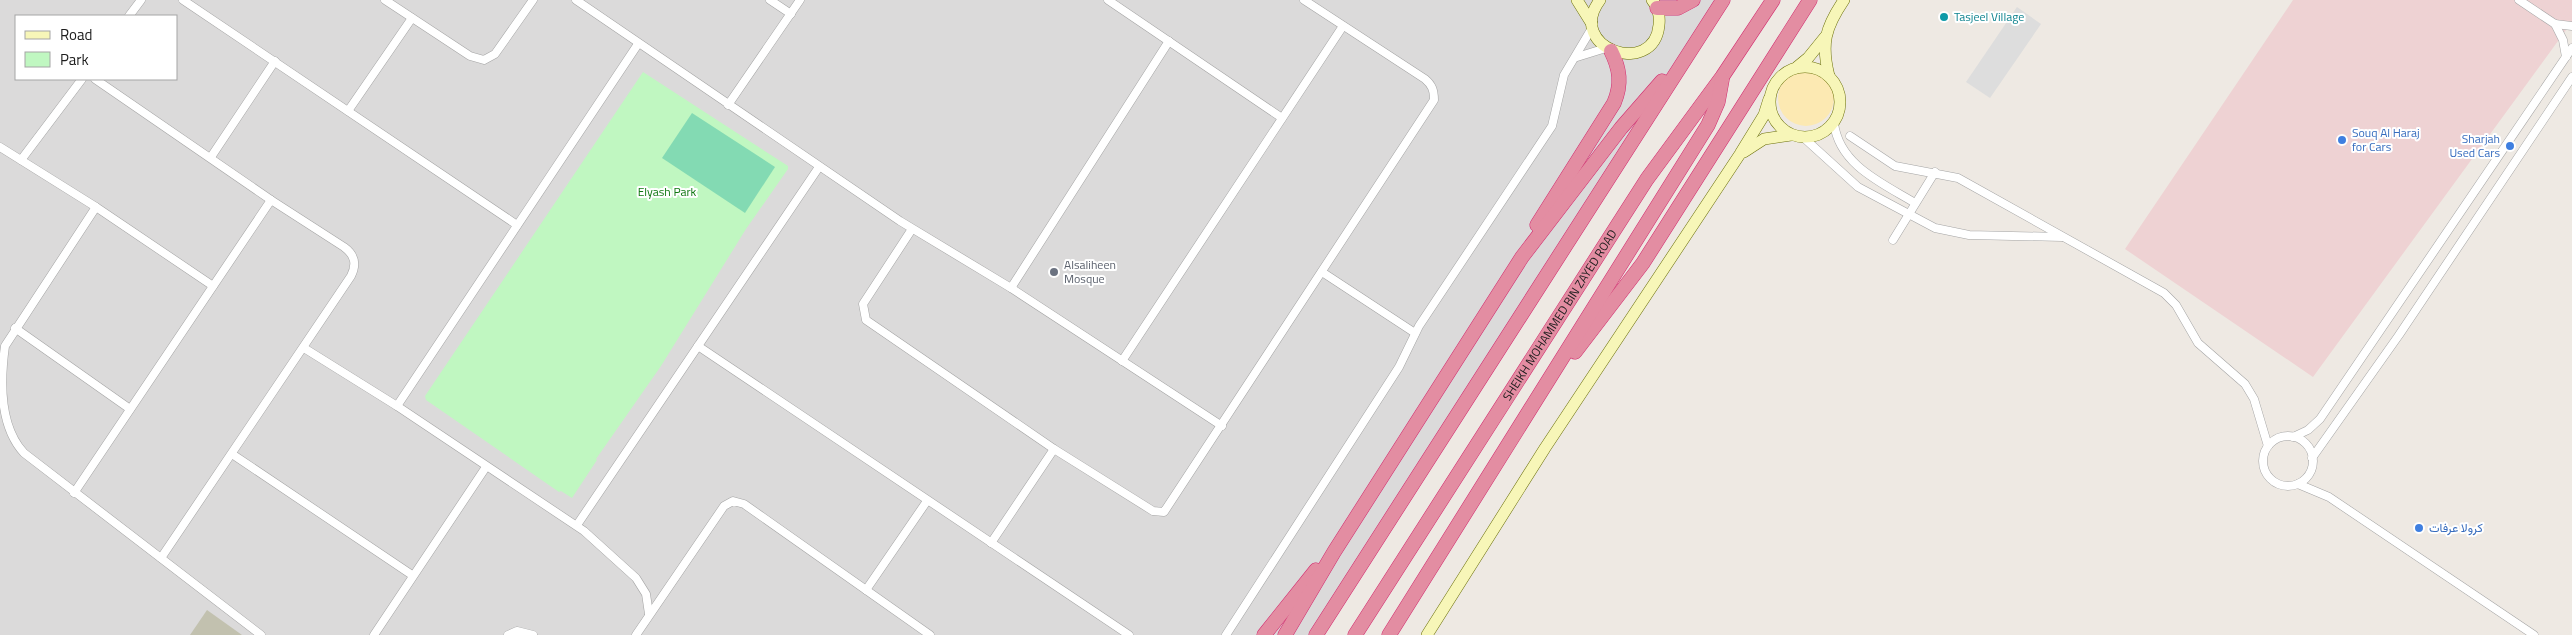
<svg xmlns="http://www.w3.org/2000/svg" width="2572" height="635" font-family="'Titillium Web',Vazirmatn,sans-serif">
<rect width="100%" height="100%" fill="#eee9e3"/>
<!-- residential -->
<path fill="#dbdada" fill-rule="evenodd" d="M 0,0 L 1723,0 L 1321,635 L 0,635 ZM 16,16 L 176,16 L 176,79 L 16,79 Z"/>
<!-- commercial -->
<path fill="#eed2d3" d="M 2293,0 L 2572,0 L 2572,22 L 2566,30 L 2313,377 L 2125,249 Z"/>
<!-- construction -->
<path fill="#c2c1af" d="M 207,610 L 242,635 L 190,635 Z"/>
<!-- sand -->
<circle fill="#fce9b2" cx="1806" cy="98" r="28"/>
<!-- park -->
<path fill="#c0f7c1" d="M 643,72 L 788,166 L 788,169 L 746,229 L 661,366 L 596,459 L 597,460 L 572,498 L 561,491 L 559,492 L 426,400 L 425,396 Z"/>
<!-- pitch -->
<path fill="#83dab3" d="M 692,113 L 775,167 L 745,213 L 662,158 Z"/>
<!-- parking -->
<path fill="#ddd" d="M 2017,7 L 2041,24 L 1990,98 L 1966,82 Z"/>
<g fill="none" stroke-linecap="round" stroke-linejoin="round">
<!-- street casing -->
<g stroke="#a4a4a4" stroke-width="9">
<g id="street">
<path d="M 183,0 L 517,225"/>
<path d="M 385,0 L 470,56 L 484,60 L 495,54 L 533,0"/>
<path d="M 576,0 L 900,221 L 1011,288 L 1222,426"/>
<path d="M 770,0 L 791,14"/>
<path d="M 1108,0 L 1282,118"/>
<path d="M 2519,0 L 2555,24 L 2572,26"/>
<path d="M 129,16 L 141,0"/>
<path d="M 2555,24 L 2563,40 L 2566,57"/>
<path d="M 1577,57 L 1606,48"/>
<path d="M 95,79 L 271,200 L 344,247 C 355,255 357,264 351,276 L 161,558"/>
<path d="M 728,105 L 800,0"/>
<path d="M 348,111 L 412,18"/>
<path d="M 1834,123 C 1839,165 1882,183 1915,203"/>
<path d="M 1850,136 L 1895,166 L 1958,178 L 2164,293 L 2176,305 L 2198,343 L 2245,384 L 2254,399 L 2268,446"/>
<path d="M 1804,138 L 1858,187 L 1935,228 L 1969,235 L 2062,237"/>
<path d="M 0,147 L 96,207 L 213,286"/>
<path d="M 211,157 L 275,61"/>
<path d="M 21,160 L 82,79"/>
<path d="M 96,207 L 5,346 C 0,382 0,427 24,453 L 261,635"/>
<path d="M 912,229 L 863,304 L 866,320 L 1054,449 L 1153,511 L 1164,512 L 1434,100 C 1434,90 1432,85 1425,79 L 1304,0"/>
<path d="M 1893,240 L 1935,172"/>
<path d="M 1322,272 L 1415,333"/>
<path d="M 1011,288 L 1169,41"/>
<path d="M 15,328 L 130,409"/>
<path d="M 698,346 L 1129,635"/>
<path d="M 304,348 L 397,406 L 584,531 L 636,578 L 646,594 L 649,614"/>
<path d="M 1122,361 L 1343,26"/>
<path d="M 397,406 L 638,44"/>
<circle cx="2288" cy="461" r="25"/>
<path d="M 2293,437 L 2308,430 L 2320,419 L 2572,48"/>
<path d="M 232,454 L 412,575"/>
<path d="M 2312,458 L 2399,335 L 2572,77"/>
<path d="M 2298,484 L 2329,497 L 2534,635"/>
<path d="M 74,493 L 271,200"/>
<path d="M 577,525 L 819,167"/>
<path d="M 991,543 L 1054,449"/>
<path d="M 866,590 L 927,501"/>
<path d="M 374,635 L 486,467"/>
<path d="M 508,635 L 517,631 L 533,635"/>
<path d="M 636,635 L 724,506 L 733,501 L 744,504 L 930,635"/>
<path d="M 1226,635 L 1399,367 L 1419,326 L 1552,126 L 1564,75 L 1592,28"/>
</g>
</g>
<!-- secondary casing -->
<g stroke="#6a6f09" stroke-width="12">
<g id="secondary">
<path d="M 1577,0 L 1592,24"/>
<path d="M 1600,0 C 1564,48 1654,79 1659,25 C 1660,16 1658,7 1652,0"/>
<circle cx="1805" cy="102" r="35"/>
<path d="M 1797,67 L 1808,58 L 1825,37"/>
<path d="M 1829,76 C 1821,44 1825,28 1844,0"/>
<path d="M 1744,152 L 1764,139 L 1791,135"/>
<path d="M 1427,635 L 1545,448 L 1740,154 L 1764,115 L 1769,99"/>
</g>
</g>
<!-- highway casing -->
<g stroke="#d12a6e" stroke-width="15">
<g id="highway">
<path d="M 1657,8 L 1678,8 L 1693,0"/>
<path d="M 1537,225 L 1614,103 C 1622,84 1620,69 1611,51"/>
<path d="M 1575,352 L 1643,263 L 1810,0"/>
<path d="M 1264,635 L 1316,570"/>
<path d="M 1285,635 L 1334,552 L 1522,257 L 1621,128 L 1662,81"/>
<path d="M 1316,635 L 1723,0"/>
<path id="s1" d="M 1355,635 L 1647,179 L 1722,77 L 1773,0"/>
<path d="M 1389,635 L 1708,125 L 1718,102 L 1722,80"/>
</g>
</g>
<!-- street -->
<use href="#street" stroke="#fff" stroke-width="8"/>
<!-- secondary -->
<use href="#secondary" stroke="#f7f6b8" stroke-width="11"/>
<!-- highway -->
<use href="#highway" stroke="#e38da2" stroke-width="14"/>
</g>
<!-- markers -->
<circle fill="#0f9aa8" stroke="#fff" stroke-width="2" cx="1944" cy="17" r="5"/>
<g fill="#3f7fe0" stroke="#fff" stroke-width="2">
<circle cx="2342" cy="140" r="5"/>
<circle cx="2510" cy="146" r="5"/>
<circle cx="2419" cy="528" r="5"/>
</g>
<circle fill="#6b7280" stroke="#fff" stroke-width="2" cx="1054" cy="272" r="5"/>
<g text-anchor="middle" stroke-width="4" stroke-linejoin="round" paint-order="stroke">
<!-- culture labels -->
<g font-size="12" fill="#0d838f" stroke="#fff" text-anchor="start">
<text x="1954" y="21">Tasjeel Village</text>
</g>
<!-- shop labels -->
<g font-size="12" fill="#366cbe" stroke="#fff" text-anchor="start">
<text x="2352" y="137">Souq Al Haraj<tspan x="2352" dy="14">for Cars</tspan></text>
<text x="2500" y="143" text-anchor="end">Sharjah<tspan x="2500" dy="14">Used Cars</tspan></text>
<text x="2429" y="532">كرولا عرفات</text>
</g>
<!-- park labels -->
<g font-size="12" fill="#0f7611" stroke="#fff">
<text x="667" y="196">Elyash Park</text>
</g>
<!-- worship labels -->
<g font-size="12" fill="#5b616d" stroke="#fff" text-anchor="start">
<text x="1064" y="269">Alsaliheen<tspan x="1064" dy="14">Mosque</tspan></text>
</g>
<!-- street labels -->
<g font-size="12" fill="#1d1d1d" stroke="#fff">
<text dy="4" stroke="none"><textPath href="#s1" startOffset="380">SHEIKH MOHAMMED BIN ZAYED ROAD</textPath></text>
</g>
</g>
<!-- legend -->
<rect x="15" y="15" width="162" height="65" fill="#ffffff" stroke="#a5a5a5"/>
<rect x="25" y="31" width="25" height="8" fill="#f7f6b8" stroke="#a5a5a5"/>
<text x="60" y="40" font-size="15" fill="#1d1d1d">Road</text>
<rect x="25" y="52" width="25" height="15" fill="#c0f7c1" stroke="#a5a5a5"/>
<text x="60" y="65" font-size="15" fill="#1d1d1d">Park</text>
</svg>
